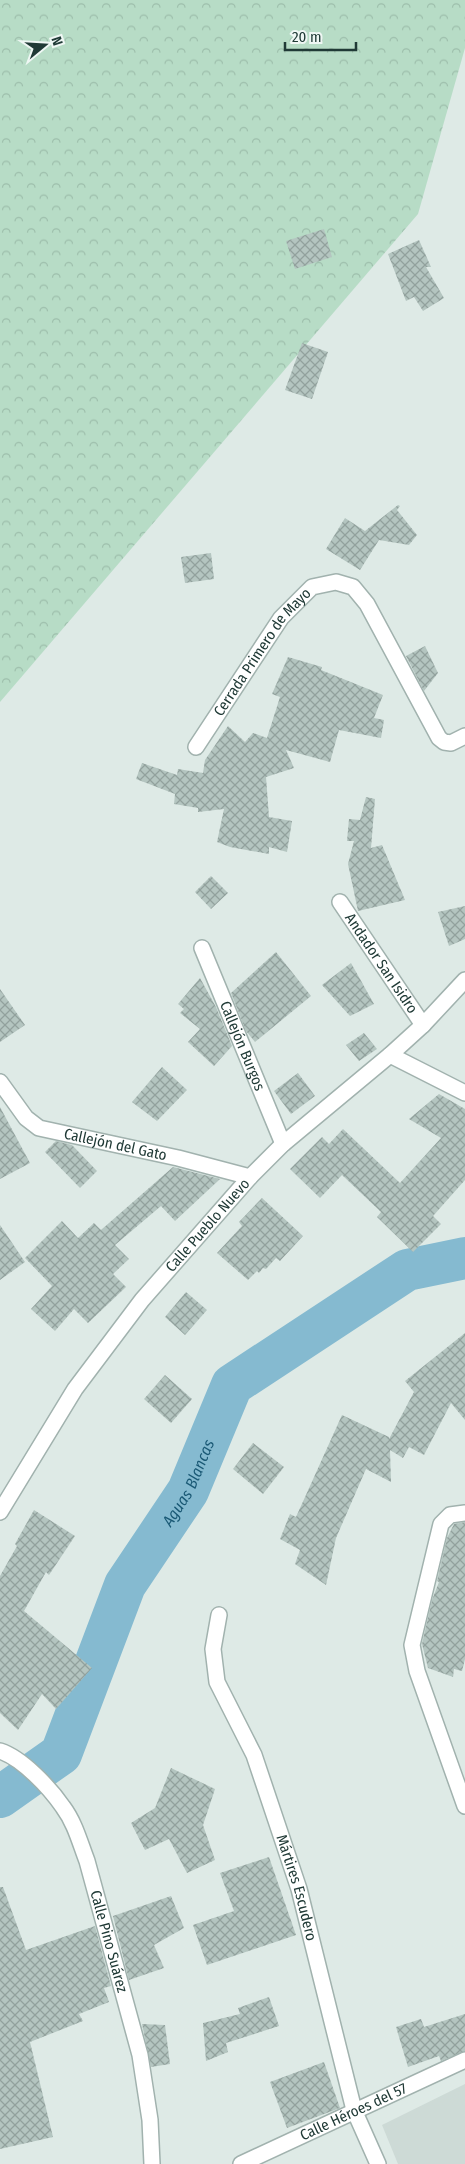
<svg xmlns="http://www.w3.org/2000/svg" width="465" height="2164" font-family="'Fira Sans Condensed',sans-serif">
<defs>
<pattern id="forest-crowns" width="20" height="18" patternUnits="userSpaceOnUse" patternTransform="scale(1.25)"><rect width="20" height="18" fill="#b7dcc6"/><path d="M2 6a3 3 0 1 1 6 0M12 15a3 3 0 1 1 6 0" fill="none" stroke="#9dbeab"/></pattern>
<pattern id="building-cross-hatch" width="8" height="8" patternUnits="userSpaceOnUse" patternTransform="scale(1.25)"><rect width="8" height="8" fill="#b4c5c0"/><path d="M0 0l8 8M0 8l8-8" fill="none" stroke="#92a19d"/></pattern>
</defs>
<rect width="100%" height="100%" fill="#deeae6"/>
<!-- built -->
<path fill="#cddad6" d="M 465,2084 L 465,2164 L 398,2164 L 382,2125 Z"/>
<!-- forest -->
<path fill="url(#forest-crowns)" d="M 0,0 L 465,0 L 465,48 L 418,214 L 0,702 Z"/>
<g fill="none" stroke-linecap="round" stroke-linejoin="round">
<!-- river -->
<path stroke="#85bad0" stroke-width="42" id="s1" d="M 0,1797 L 61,1754 L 125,1585 L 188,1491 L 232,1385 L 407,1270 L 465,1258"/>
</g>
<!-- building -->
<g fill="url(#building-cross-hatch)">
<path d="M 324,229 L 332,257 L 295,269 L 286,241 Z"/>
<path d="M 419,240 L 431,267 L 426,267 L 444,298 L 423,311 L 414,297 L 406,301 L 388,254 Z"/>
<path d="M 302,343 L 328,352 L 312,399 L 285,390 Z"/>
<path d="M 398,505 L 400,506 L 397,510 L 417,535 L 409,545 L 379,540 L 360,570 L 326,549 L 345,518 L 365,531 Z"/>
<path d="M 211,553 L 214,579 L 185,583 L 181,557 Z"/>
<path d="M 425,646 L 438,673 L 424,691 L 406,656 Z"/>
<path d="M 288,657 L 322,667 L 321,670 L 383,695 L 374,718 L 384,720 L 381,738 L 339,730 L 330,762 L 286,750 L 294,768 L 266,777 L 269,817 L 292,821 L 287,852 L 269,847 L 269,854 L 230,847 L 217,842 L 224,809 L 198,812 L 198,808 L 174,804 L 175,794 L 136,779 L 142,763 L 177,775 L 178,769 L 203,773 L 205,760 L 228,726 L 245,742 L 253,733 L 267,738 L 280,697 L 272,694 Z"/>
<path d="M 366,797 L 375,799 L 371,848 L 382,845 L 405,900 L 358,911 L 348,864 L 354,841 L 347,841 L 349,819 L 360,820 Z"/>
<path d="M 211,876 L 228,893 L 211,909 L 195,892 Z"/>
<path d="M 465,906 L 465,939 L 449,946 L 438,912 Z"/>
<path d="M 276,952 L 311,996 L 255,1042 L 246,1031 L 231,993 Z"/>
<path d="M 351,963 L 374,1004 L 350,1016 L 322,985 Z"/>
<path d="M 200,978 L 216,1007 L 232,1046 L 214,1066 L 188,1042 L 200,1029 L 180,1013 L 184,1009 L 178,1004 Z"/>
<path d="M 0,989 L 25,1025 L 0,1042 Z"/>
<path d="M 364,1033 L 377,1049 L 359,1061 L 346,1045 Z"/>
<path d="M 162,1067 L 187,1090 L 157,1121 L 132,1102 Z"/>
<path d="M 298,1073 L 315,1096 L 291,1114 L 274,1091 Z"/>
<path d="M 439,1094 L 465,1109 L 465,1180 L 433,1216 L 441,1224 L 413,1252 L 377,1217 L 381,1212 L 342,1175 L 320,1198 L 290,1169 L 322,1137 L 329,1144 L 343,1129 L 400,1183 L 441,1138 L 409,1119 Z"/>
<path d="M 0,1107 L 30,1163 L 0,1179 Z"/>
<path d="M 56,1141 L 72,1145 L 97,1171 L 80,1188 L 45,1152 Z"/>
<path d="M 173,1167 L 220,1179 L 175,1221 L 161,1206 L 115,1245 L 129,1259 L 113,1274 L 126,1287 L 88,1323 L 74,1309 L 55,1331 L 31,1309 L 52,1286 L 25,1258 L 62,1221 L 78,1238 L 94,1223 L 101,1230 Z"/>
<path d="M 262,1198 L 303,1236 L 280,1261 L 276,1258 L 266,1269 L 263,1268 L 259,1273 L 257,1271 L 248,1280 L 217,1253 L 242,1226 L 239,1222 Z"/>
<path d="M 0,1225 L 25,1262 L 0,1280 Z"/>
<path d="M 186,1292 L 207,1310 L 185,1335 L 165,1317 Z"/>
<path d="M 465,1333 L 465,1420 L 451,1403 L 424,1455 L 409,1447 L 403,1458 L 390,1450 L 391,1482 L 366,1469 L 336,1538 L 326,1585 L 295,1564 L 300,1550 L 280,1539 L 290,1514 L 296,1517 L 342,1415 L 389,1437 L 389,1439 L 414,1392 L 405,1381 Z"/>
<path d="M 165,1375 L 192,1399 L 171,1423 L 144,1399 Z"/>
<path d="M 253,1443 L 284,1467 L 263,1494 L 233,1469 Z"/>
<path d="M 34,1510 L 75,1536 L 49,1575 L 46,1572 L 24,1611 L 92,1668 L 56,1709 L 42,1694 L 18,1730 L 0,1713 L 0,1576 L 17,1546 L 15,1544 Z"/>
<path d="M 465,1522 L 465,1659 L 462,1671 L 454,1669 L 453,1677 L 428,1668 L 422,1644 L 432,1600 L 439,1582 L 437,1581 L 447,1538 L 454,1524 Z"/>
<path d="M 171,1768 L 215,1789 L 203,1825 L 215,1860 L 187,1873 L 169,1839 L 145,1850 L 131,1823 L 155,1808 Z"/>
<path d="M 269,1857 L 296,1935 L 207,1965 L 193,1925 L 234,1911 L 220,1873 Z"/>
<path d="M 0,1887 L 3,1887 L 26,1950 L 95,1926 L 111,1986 L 104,1988 L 109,2002 L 79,2014 L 83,2021 L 30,2042 L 53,2137 L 0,2149 Z"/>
<path d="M 171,1896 L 184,1928 L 154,1945 L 164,1968 L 129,1980 L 113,1916 Z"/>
<path d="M 269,1997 L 279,2026 L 226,2043 L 228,2052 L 206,2061 L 203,2023 L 240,2014 L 238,2008 Z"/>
<path d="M 465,2014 L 465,2051 L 441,2061 L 439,2056 L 408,2067 L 396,2027 L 421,2019 L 424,2027 Z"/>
<path d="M 142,2024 L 165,2025 L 170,2064 L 151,2067 Z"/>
<path d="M 324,2062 L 340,2108 L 287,2128 L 270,2082 Z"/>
</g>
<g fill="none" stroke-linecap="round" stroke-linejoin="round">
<!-- street casing -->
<g stroke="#a1b2ae" stroke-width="18">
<g id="street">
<path id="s2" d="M 196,747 L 281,618 L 312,587 L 336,582 L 353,587 L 367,604 L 439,738 L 444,742 L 451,743 L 465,736"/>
<path id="s3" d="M 340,902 L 423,1025"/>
<path id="s4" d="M 202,948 L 283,1144"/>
<path d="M 390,1055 L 465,1093"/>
<path id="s5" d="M 0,1082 L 26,1118 L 39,1128 L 178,1158 L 250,1177"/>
<path id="s6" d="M 0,1512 L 75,1389 L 142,1300 L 250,1177 L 283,1144 L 390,1055 L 423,1025 L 465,980"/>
<path d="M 465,1513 L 450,1515 L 441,1524 L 412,1645 L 417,1671 L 465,1806"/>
<path id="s7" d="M 219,1615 L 213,1649 L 217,1682 L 254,1755 L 299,1889 L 354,2110 L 378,2164"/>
<path id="s8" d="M 0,1751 C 22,1758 50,1788 63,1807 C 75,1823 80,1843 87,1861 L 140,2055 L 150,2120 L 152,2164"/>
<path id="s9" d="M 241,2164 L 465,2060"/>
</g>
</g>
<!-- street -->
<use href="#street" stroke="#fff" stroke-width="15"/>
</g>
<g text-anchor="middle" stroke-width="5" stroke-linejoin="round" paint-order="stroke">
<!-- street labels -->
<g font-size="15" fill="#203a36" stroke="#eff7f4">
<text dy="5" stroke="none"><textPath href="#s2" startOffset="116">Cerrada Primero de Mayo</textPath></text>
<text dy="5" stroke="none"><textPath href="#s3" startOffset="74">Andador San Isidro</textPath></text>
<text dy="5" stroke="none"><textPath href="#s4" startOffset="106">Callejón Burgos</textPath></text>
<text dy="5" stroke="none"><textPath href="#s5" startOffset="139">Callejón del Gato</textPath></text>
<text dy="5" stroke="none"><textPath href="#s6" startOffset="355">Calle Pueblo Nuevo</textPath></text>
<text dy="5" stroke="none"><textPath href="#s7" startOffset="289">Mártires Escudero</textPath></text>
<text dy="5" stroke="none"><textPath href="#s8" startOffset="228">Calle Pino Suárez</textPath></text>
<text dy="5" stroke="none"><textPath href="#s9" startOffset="124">Calle Héroes del 57</textPath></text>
</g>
<!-- water labels -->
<g font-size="16" font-style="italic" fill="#1a5975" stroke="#eff7f4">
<text dy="6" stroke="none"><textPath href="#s1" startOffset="376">Aguas Blancas</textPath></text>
</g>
</g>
<!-- north arrow -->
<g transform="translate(45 45) rotate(72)" stroke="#eff7f4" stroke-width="4" paint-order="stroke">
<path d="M0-4L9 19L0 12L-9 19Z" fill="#203a36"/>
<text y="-8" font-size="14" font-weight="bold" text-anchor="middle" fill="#203a36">N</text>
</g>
<!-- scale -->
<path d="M285 42v8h71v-8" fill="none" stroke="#203a36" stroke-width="2.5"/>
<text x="292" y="42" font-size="15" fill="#203a36" stroke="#eff7f4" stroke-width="4" paint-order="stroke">20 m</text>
</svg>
